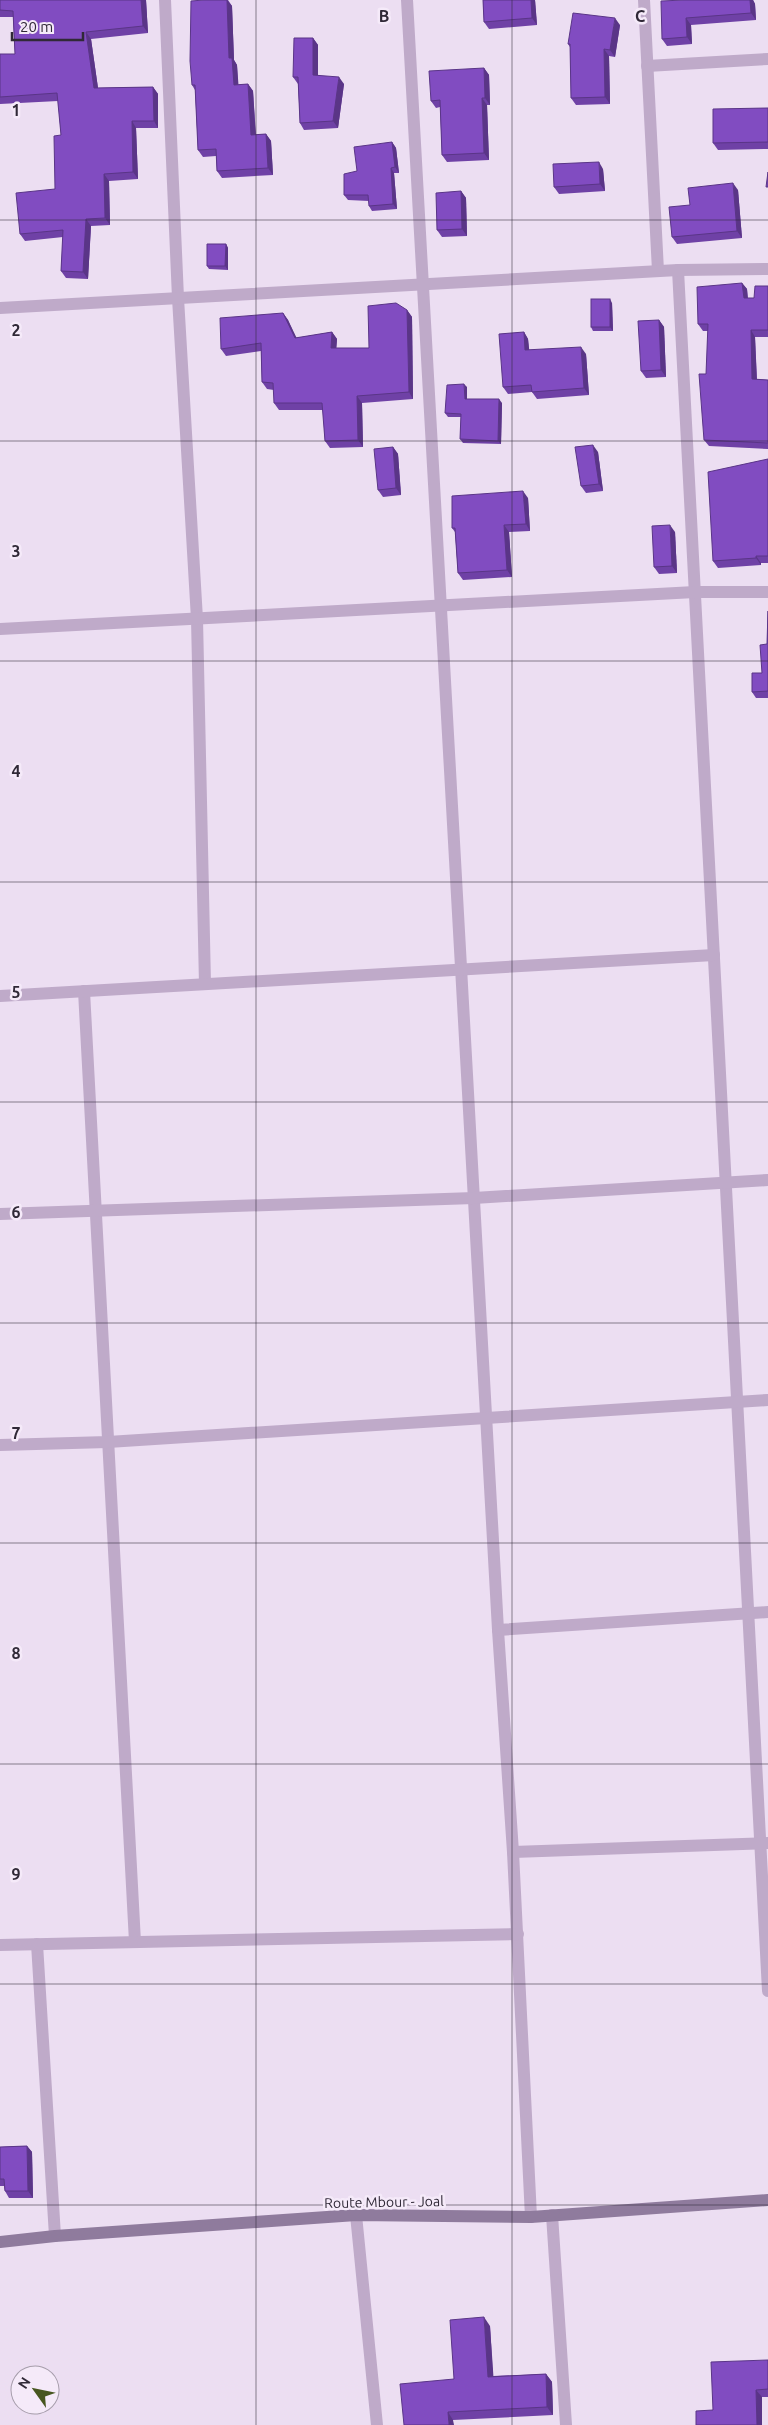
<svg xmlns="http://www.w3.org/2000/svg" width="768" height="2425" font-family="Ubuntu,sans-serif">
<rect width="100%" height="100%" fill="#ecdef2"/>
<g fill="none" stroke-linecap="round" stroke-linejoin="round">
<!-- street -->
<g stroke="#bfaac9" stroke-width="12">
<path d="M 165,0 L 178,298 L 197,619 L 205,984"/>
<path d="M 407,0 L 498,1630 L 513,1852 L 531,2217"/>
<path d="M 644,0 L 658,271"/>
<path d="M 647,66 L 768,59"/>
<path d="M 678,270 L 768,1991"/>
<path d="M 0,308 L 678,270 L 768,269"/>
<path d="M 0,629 L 695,592 L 768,592"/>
<path d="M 84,991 L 135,1942"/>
<path d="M 0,996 L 714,955"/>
<path d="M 0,1214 L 474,1198 L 768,1180"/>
<path d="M 0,1445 L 108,1442 L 768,1400"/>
<path d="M 498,1630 L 768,1612"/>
<path d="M 513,1852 L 768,1843"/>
<path d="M 37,1944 L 55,2236"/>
<path d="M 0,1945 L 518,1934"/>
<path d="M 356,2215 L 377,2425"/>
<path d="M 552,2215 L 566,2425"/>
</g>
<!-- secondary -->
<path stroke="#8f7b9d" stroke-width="12" d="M 0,2242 L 55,2236 L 356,2215 L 531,2217 L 768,2200"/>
</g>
<!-- wall -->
<g fill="#6f41a6">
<path d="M 0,0 L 146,0 L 148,33 L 91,39 L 98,88 L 153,87 L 158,94 L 158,128 L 136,128 L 138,179 L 109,181 L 110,225 L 91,226 L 88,279 L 66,278 L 61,271 L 63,237 L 25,241 L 20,234 L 55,189 L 61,135 L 58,101 L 0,104 L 0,54 L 15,54 L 13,17 L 0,17 Z"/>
<path d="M 204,0 L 228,0 L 232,6 L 234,60 L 237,65 L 238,85 L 248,84 L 253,91 L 256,135 L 266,134 L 271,141 L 273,175 L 222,178 L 217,171 L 216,156 L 203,157 L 198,150 L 195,90 L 192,85 Z"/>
<path d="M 483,0 L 535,0 L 537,25 L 489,29 L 484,22 Z"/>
<path d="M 684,0 L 753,0 L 755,4 L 756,20 L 691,25 L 692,44 L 667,46 L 662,39 Z"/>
<path d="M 620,25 L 615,57 L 609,56 L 610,104 L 576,105 L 571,98 L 570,47 L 568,44 Z"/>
<path d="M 313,38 L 318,45 L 318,75 L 344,84 L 338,128 L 304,130 L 300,123 L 298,84 L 293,77 Z"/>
<path d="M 484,68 L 489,75 L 490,105 L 487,105 L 489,160 L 447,162 L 442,155 L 440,107 L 436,108 L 431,101 Z"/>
<path d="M 768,108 L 768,149 L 718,150 L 713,143 Z"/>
<path d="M 392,142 L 396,148 L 399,173 L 394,173 L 397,209 L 372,211 L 369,206 L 369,201 L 348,200 L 344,195 L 357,171 Z"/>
<path d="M 603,169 L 605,191 L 559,194 L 554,187 Z"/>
<path d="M 738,190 L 742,238 L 677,244 L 672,237 L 690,205 Z"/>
<path d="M 461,191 L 466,198 L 467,236 L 442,237 L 437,230 Z"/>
<path d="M 226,244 L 228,248 L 228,270 L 209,269 L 207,266 Z"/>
<path d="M 742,283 L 747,289 L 748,298 L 754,298 L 768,286 L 768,337 L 755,337 L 757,379 L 768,380 L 768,449 L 709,446 L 704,440 L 708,331 L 703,331 L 698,324 Z"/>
<path d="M 612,303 L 613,331 L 593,331 L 591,327 Z"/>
<path d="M 407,310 L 412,317 L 413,399 L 362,403 L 363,447 L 330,448 L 325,441 L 323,410 L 279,410 L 274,403 L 274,390 L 267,389 L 262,382 L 261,351 L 226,356 L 221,349 L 283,313 L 288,320 L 296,338 L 332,332 L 337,339 L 336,348 L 369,348 Z"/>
<path d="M 659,320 L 664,327 L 666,377 L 646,378 L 641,371 Z"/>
<path d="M 524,332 L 528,339 L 529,350 L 586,354 L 589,395 L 537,399 L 532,392 L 508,394 L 503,387 Z"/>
<path d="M 467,387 L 467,399 L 502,403 L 501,444 L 463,443 L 460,439 L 461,417 L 448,417 L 445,413 Z"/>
<path d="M 393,447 L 398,454 L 401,495 L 383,497 L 378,490 Z"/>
<path d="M 598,452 L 603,491 L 586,493 L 581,486 Z"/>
<path d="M 768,459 L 768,563 L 761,563 L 761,565 L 718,568 L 713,561 Z"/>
<path d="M 528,498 L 530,531 L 509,532 L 512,577 L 463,580 L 458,573 L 455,532 L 452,528 Z"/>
<path d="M 675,532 L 677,573 L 659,574 L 654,567 Z"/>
<path d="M 768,611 L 768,698 L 756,698 L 752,692 L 762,673 L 767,644 Z"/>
<path d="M 27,2146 L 32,2152 L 33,2198 L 9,2198 L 5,2191 L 4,2186 L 0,2186 L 0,2147 Z"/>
<path d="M 490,2326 L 493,2376 L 546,2374 L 552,2382 L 553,2415 L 453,2420 L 404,2425 L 454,2379 Z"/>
<path d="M 768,2360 L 768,2397 L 762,2397 L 762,2425 L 696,2425 Z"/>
</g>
<!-- shaded-wall -->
<g fill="#5a3587">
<path d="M 141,0 L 146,0 L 148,33 L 143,26 Z"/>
<path d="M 227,0 L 232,6 L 234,60 L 237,65 L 239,92 L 234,85 L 229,58 Z"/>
<path d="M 531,0 L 535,0 L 537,25 L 532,18 Z"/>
<path d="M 750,0 L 753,0 L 755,4 L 756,20 L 751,13 Z"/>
<path d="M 615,18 L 620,25 L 615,57 L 610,50 Z"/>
<path d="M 686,18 L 691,25 L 692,44 L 687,37 Z"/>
<path d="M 86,32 L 91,39 L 99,95 L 94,88 Z"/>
<path d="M 313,38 L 318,45 L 318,82 L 313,75 Z"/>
<path d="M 604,49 L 609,56 L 610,104 L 605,97 Z"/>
<path d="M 484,68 L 489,75 L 490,105 L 485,98 Z"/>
<path d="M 339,77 L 344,84 L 338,128 L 333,121 Z"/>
<path d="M 248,84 L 253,91 L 256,142 L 251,135 Z"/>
<path d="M 153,87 L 158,94 L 158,128 L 154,121 Z"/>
<path d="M 482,98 L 487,105 L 489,160 L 484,153 Z"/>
<path d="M 132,121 L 136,128 L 138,179 L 133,172 Z"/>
<path d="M 266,134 L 271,141 L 273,175 L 268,168 Z"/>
<path d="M 392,142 L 396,148 L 399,173 L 395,167 Z"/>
<path d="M 599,162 L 603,169 L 605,191 L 600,184 Z"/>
<path d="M 391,168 L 394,173 L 397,209 L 393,204 Z"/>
<path d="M 104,174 L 109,181 L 110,225 L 105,218 Z"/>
<path d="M 733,183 L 738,190 L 742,238 L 737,231 Z"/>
<path d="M 461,191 L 466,198 L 467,236 L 462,229 Z"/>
<path d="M 86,219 L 91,226 L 88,279 L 83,272 Z"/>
<path d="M 226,244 L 228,248 L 228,270 L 225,266 Z"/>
<path d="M 742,283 L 747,289 L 748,305 L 744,298 Z"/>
<path d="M 610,299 L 612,303 L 613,331 L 610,327 Z"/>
<path d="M 407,310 L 412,317 L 413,399 L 409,392 Z"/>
<path d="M 283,313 L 288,320 L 300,345 L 295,338 Z"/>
<path d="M 659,320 L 664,327 L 666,377 L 661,370 Z"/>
<path d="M 751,330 L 755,337 L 757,386 L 752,379 Z"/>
<path d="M 332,332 L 337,339 L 336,355 L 331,348 Z"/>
<path d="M 524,332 L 528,339 L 530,357 L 525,350 Z"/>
<path d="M 581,347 L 586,354 L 589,395 L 584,388 Z"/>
<path d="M 464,384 L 467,387 L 467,403 L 465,399 Z"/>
<path d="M 357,396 L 362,403 L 363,447 L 358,440 Z"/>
<path d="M 499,399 L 502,403 L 501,444 L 498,441 Z"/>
<path d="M 593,445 L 598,452 L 603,491 L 599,484 Z"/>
<path d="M 393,447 L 398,454 L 401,495 L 396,488 Z"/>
<path d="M 523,491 L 528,498 L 530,531 L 526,524 Z"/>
<path d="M 504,525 L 509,532 L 512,577 L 507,570 Z"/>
<path d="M 670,525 L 675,532 L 677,573 L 672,566 Z"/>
<path d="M 756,556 L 761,563 L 761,565 L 756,558 Z"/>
<path d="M 27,2146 L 32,2152 L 33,2198 L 28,2191 Z"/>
<path d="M 484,2317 L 490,2326 L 494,2385 L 488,2377 Z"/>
<path d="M 546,2374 L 552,2382 L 553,2415 L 547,2407 Z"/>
<path d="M 756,2390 L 762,2397 L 762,2425 L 757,2425 Z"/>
<path d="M 448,2412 L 453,2420 L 454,2425 L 449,2425 Z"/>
</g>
<!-- building -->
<g fill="#814cc1" stroke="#5a3587">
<path d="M 0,0 L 141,0 L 143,26 L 86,32 L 94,88 L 153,87 L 154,121 L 132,121 L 133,172 L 104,174 L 105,218 L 86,219 L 83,272 L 61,271 L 63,230 L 20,234 L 16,193 L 55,189 L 54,136 L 61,135 L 57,93 L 0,97 L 0,54 L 15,54 L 13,11 L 0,10 Z"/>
<path d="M 204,0 L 227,0 L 229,58 L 232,58 L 234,85 L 248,84 L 251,135 L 266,134 L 268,168 L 217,171 L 216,149 L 198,150 L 195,85 L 192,85 L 190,61 L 191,1 Z"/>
<path d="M 483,0 L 531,0 L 532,18 L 484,22 Z"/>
<path d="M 684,0 L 750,0 L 751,13 L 686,18 L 687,37 L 662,39 L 661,1 Z"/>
<path d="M 573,13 L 615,18 L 610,50 L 604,49 L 605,97 L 571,98 L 570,44 L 568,44 Z"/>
<path d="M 294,38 L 313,38 L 313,75 L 339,77 L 333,121 L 300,123 L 298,77 L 293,77 Z"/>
<path d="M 484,68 L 485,98 L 482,98 L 484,153 L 442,155 L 440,100 L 431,101 L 429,71 Z"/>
<path d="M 768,108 L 768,142 L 713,143 L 713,109 Z"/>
<path d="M 392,142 L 395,167 L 391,168 L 393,204 L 369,206 L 368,195 L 344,195 L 344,174 L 357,171 L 354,147 Z"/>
<path d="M 599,162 L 600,184 L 554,187 L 553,164 Z"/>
<path d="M 768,172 L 768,187 L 766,187 Z"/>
<path d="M 733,183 L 737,231 L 672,237 L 669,207 L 690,205 L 688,188 Z"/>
<path d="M 461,191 L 462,229 L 437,230 L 436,193 Z"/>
<path d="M 207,244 L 226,244 L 225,266 L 207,266 Z"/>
<path d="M 742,283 L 744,298 L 754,298 L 755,286 L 768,286 L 768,330 L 751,330 L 752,379 L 768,380 L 768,443 L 704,440 L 699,374 L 706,374 L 708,324 L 698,324 L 697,287 Z"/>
<rect x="591" y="299" width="19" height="28"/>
<path d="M 396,303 L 407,310 L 409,392 L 357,396 L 358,440 L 325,441 L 322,403 L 274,403 L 273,383 L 262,382 L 261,343 L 221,349 L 220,318 L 283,313 L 295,338 L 332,332 L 331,348 L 369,348 L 368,306 Z"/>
<path d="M 659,320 L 661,370 L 641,371 L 638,321 Z"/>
<path d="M 524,332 L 525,350 L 581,347 L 584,388 L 532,392 L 531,385 L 503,387 L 499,334 Z"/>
<path d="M 464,384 L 465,399 L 499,399 L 498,441 L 460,439 L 461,414 L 445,413 L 447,385 Z"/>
<path d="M 593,445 L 599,484 L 581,486 L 575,447 Z"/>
<path d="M 393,447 L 396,488 L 378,490 L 374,449 Z"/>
<path d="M 768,459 L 768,556 L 756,556 L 756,558 L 713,561 L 708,472 Z"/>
<path d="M 523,491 L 526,524 L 504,525 L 507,570 L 458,573 L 455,528 L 452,528 L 452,496 Z"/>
<path d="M 670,525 L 672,566 L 654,567 L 652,526 Z"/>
<path d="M 768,611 L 768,691 L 752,692 L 752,673 L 762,673 L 760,645 L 767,644 Z"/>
<path d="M 27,2146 L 28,2191 L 5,2191 L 4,2179 L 0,2179 L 0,2147 Z"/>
<path d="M 484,2317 L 488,2377 L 546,2374 L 547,2407 L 448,2412 L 449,2425 L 404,2425 L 400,2384 L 454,2379 L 450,2320 Z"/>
<path d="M 768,2360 L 768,2389 L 756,2390 L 757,2425 L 696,2425 L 696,2411 L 713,2410 L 711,2362 Z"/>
</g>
<!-- grid -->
<path fill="none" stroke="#302937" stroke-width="1" stroke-opacity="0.55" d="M 256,0 L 256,2425M 512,0 L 512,2425M 0,220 L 768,220M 0,441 L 768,441M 0,661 L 768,661M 0,882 L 768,882M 0,1102 L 768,1102M 0,1323 L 768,1323M 0,1543 L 768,1543M 0,1764 L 768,1764M 0,1984 L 768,1984M 0,2205 L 768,2205"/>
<g text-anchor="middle" stroke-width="5" stroke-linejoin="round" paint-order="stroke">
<!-- street labels -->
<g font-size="14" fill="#302937" stroke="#f5eaf9">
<text transform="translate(384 2202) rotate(-1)" y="5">Route Mbour - Joal</text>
</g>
</g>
<g font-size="16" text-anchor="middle" font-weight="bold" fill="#302937" stroke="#f5eaf9" stroke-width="5" stroke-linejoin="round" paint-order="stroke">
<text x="384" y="22">B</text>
<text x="640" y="22">C</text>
<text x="16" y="116">1</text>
<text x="16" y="336">2</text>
<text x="16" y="557">3</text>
<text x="16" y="777">4</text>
<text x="16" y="998">5</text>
<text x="16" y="1218">6</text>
<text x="16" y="1439">7</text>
<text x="16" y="1659">8</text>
<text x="16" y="1880">9</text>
</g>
<!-- north arrow -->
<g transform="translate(35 2390) rotate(303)"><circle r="24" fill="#f5eaf9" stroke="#a69dab"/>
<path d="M0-4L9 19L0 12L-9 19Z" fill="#485720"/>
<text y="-8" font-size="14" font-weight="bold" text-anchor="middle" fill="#302937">N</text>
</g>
<!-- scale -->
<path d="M12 32v8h71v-8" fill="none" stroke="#302937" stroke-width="2.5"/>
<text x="20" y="32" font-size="15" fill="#302937" stroke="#f5eaf9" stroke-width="4" paint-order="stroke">20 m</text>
</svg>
